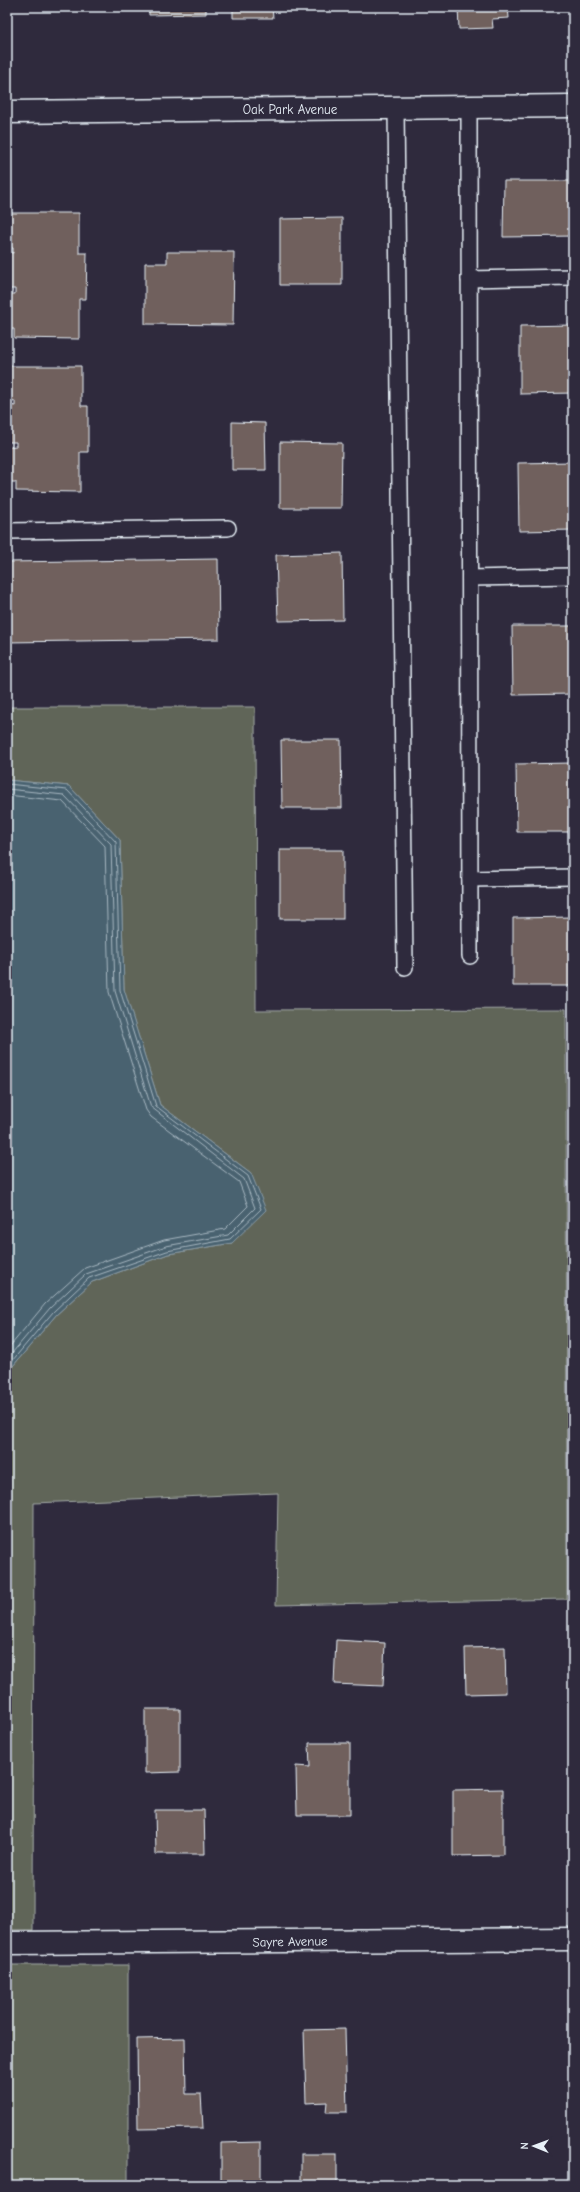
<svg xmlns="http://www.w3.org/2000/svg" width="580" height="2192" font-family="'Comic Neue',sans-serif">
<rect width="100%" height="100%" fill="#2f2a3d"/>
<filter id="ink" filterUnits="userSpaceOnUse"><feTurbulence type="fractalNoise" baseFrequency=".025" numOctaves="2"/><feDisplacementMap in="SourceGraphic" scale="8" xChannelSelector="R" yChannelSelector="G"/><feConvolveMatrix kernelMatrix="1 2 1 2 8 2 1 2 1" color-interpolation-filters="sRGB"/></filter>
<g filter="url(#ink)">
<!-- green -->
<g fill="#606558" stroke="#a4aba8">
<path d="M 7,707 L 255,707 L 256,1010 L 566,1009 L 567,1599 L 276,1605 L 278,1493 L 34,1503 L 33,1930 L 7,1930 L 7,1373 L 56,1315 L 92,1282 L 168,1254 L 232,1243 L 251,1173 L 160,1105 L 124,990 L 120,840 L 69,786 L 7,780 Z"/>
<rect x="7" y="1965" width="121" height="220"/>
</g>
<!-- water -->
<path fill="#496270" stroke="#899ba6" d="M 7,780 L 69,786 L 120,840 L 124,989 L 160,1105 L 251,1173 L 266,1210 L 232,1243 L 168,1254 L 92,1282 L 56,1315 L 7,1373 Z"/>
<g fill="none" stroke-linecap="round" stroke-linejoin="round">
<!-- shore -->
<g stroke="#a8b8c2" stroke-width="1">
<path d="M 7,784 L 67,790 L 116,842 L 120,990 L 156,1106 L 248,1176 L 261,1209 L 230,1239 L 167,1251 L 89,1278 L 53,1312 L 7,1367"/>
<path d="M 7,789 L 64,795 L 111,844 L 115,991 L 151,1107 L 244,1179 L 255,1208 L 228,1235 L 166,1246 L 86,1274 L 50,1308 L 7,1359"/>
<path d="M 7,795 L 62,801 L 105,846 L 109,992 L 146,1110 L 151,1117 L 239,1182 L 248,1206 L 225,1229 L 164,1240 L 85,1268 L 45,1304 L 7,1350"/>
</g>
</g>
<!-- building -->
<g fill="#70605d" stroke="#e8f1f8">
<path d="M 149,7 L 206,7 L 206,14 L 149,15 Z"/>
<path d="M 233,7 L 272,7 L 273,18 L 233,18 Z"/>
<path d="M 458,7 L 508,7 L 509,18 L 492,19 L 493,28 L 459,29 Z"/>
<path d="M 504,181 L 573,181 L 573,236 L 503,237 Z"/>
<path d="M 7,213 L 79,213 L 79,253 L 87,253 L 86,299 L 79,299 L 79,339 L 14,338 L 14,329 L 7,329 L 7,294 L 15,294 L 15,289 L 7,289 L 7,252 L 13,253 L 13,248 L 7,248 Z"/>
<path d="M 342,218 L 342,285 L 280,285 L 280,219 Z"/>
<path d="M 167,252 L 234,252 L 233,325 L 145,324 L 145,263 L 167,263 Z"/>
<path d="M 573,325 L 573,393 L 520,394 L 520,326 Z"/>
<path d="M 7,366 L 81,366 L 81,406 L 88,406 L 88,452 L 80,452 L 80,492 L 16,491 L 16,482 L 7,482 L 7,447 L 16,446 L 16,442 L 9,442 L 9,405 L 15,406 L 15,401 L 7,400 Z"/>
<path d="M 232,422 L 265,423 L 266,470 L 232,470 Z"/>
<path d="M 280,442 L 342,443 L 341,508 L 280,508 Z"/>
<path d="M 573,462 L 573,530 L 519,531 L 518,463 Z"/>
<path d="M 342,553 L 343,620 L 278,621 L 276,555 Z"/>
<path d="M 218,559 L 219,639 L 7,642 L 7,562 Z"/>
<path d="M 512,626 L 573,626 L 573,694 L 513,695 Z"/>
<path d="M 281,740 L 341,740 L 342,808 L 282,808 Z"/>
<path d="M 573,763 L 573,832 L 517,832 L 516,764 Z"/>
<rect x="280" y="850" width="63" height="69"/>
<path d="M 573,917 L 573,986 L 513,986 L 513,918 Z"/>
<path d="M 336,1640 L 385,1643 L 383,1686 L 334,1684 Z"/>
<path d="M 505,1647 L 506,1693 L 466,1694 L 465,1648 Z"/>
<path d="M 145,1709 L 180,1709 L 180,1772 L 145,1773 Z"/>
<path d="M 309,1743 L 350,1743 L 350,1815 L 297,1815 L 296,1766 L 310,1767 Z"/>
<path d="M 503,1789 L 503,1855 L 453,1856 L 453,1790 Z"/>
<path d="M 155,1810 L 204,1810 L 205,1854 L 156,1854 Z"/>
<path d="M 345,2029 L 347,2112 L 326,2112 L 327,2102 L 306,2103 L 304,2030 Z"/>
<path d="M 185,2038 L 186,2094 L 201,2094 L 203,2128 L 138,2129 L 137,2039 Z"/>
<path d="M 261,2142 L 261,2185 L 221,2185 L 221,2143 Z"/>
<rect x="301" y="2154" width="36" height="31"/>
</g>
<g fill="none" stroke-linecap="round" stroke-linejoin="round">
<!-- lane casing -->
<g stroke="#e8f1f8" stroke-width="18">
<g id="lane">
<path d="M 469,107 L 470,956"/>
<path d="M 396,108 L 405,967"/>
<path d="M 469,279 L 573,277"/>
<path d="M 7,531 L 228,528"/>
<path d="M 470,578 L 573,576"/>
<path d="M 470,879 L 573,877"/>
</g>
</g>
<!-- street casing -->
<g stroke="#e8f1f8" stroke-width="25">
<path id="street" d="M 7,1943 L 573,1939"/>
</g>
<!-- secondary casing -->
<g stroke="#e8f1f8" stroke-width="25">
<path id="secondary" d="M 7,112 L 573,106"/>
</g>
<!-- lane -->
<use href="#lane" stroke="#2f2a3d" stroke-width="15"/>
<!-- street -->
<use href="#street" stroke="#2f2a3d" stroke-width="22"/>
<!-- secondary -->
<use href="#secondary" stroke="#2f2a3d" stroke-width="22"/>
</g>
</g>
<g text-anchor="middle" stroke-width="4" stroke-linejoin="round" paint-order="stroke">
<!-- street labels -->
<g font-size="13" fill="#e8f1f8" stroke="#2f2a3d">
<text x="290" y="114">Oak Park Avenue</text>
<text transform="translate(290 1941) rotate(-1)" y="5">Sayre Avenue</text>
</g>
</g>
<!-- margin -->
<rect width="580" height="2192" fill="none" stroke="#2f2a3d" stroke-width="24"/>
<rect x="12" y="12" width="556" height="2168" fill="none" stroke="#e8f1f8" stroke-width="1.5" filter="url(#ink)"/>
<!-- north arrow -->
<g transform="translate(534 2146) rotate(271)" stroke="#2f2a3d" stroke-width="3" paint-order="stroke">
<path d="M0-3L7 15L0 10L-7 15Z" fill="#e8f1f8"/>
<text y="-6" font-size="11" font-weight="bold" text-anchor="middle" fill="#e8f1f8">N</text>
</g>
</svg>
